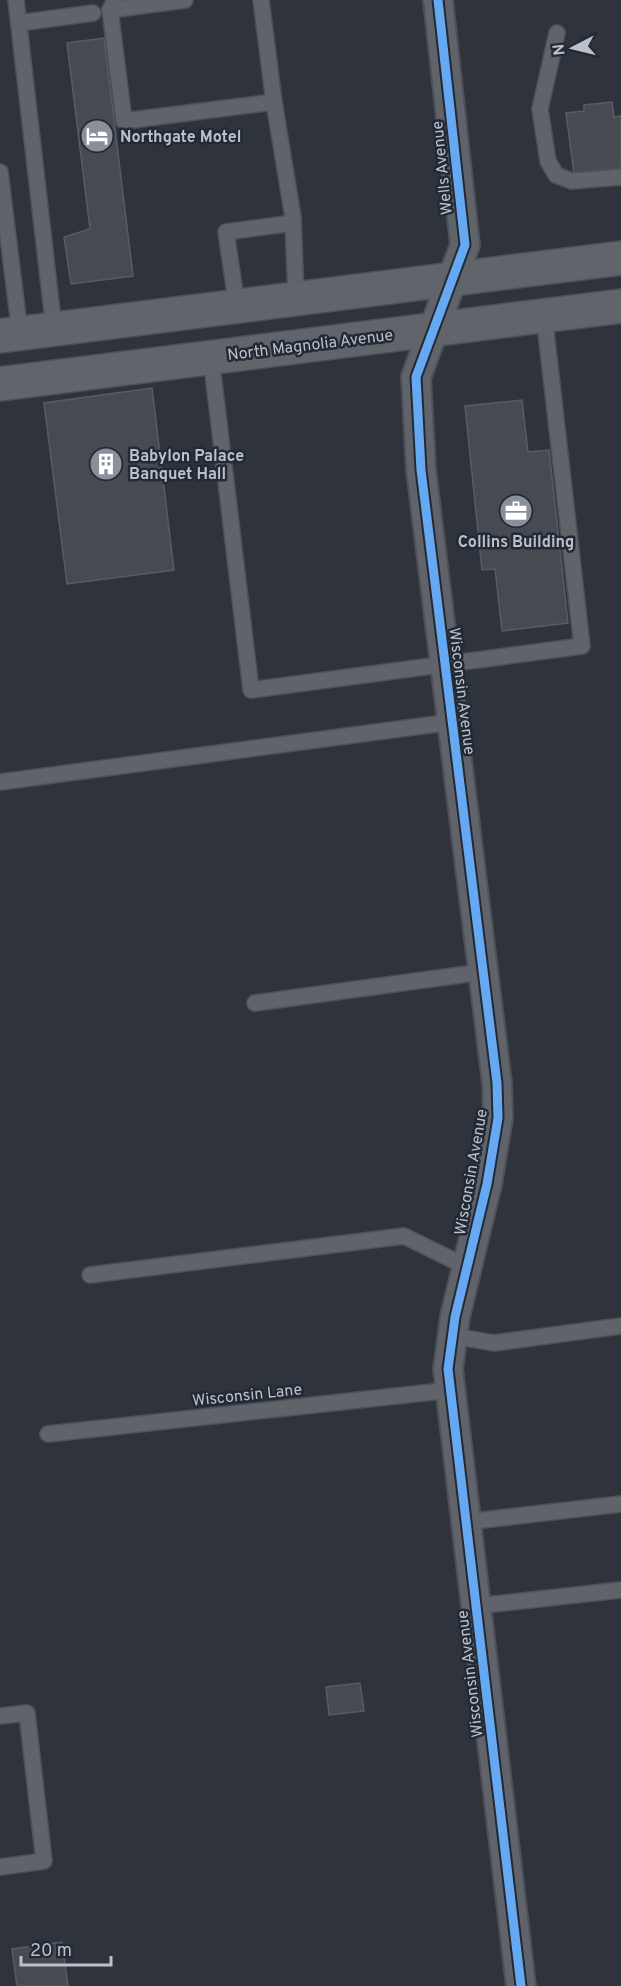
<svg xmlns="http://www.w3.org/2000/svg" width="621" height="1986" font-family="Overpass,sans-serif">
<rect width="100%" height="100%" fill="#2f343c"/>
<!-- building -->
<g fill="#474b51" stroke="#585b63" stroke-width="1.5">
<path d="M 104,38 L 133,276 L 71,284 L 64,237 L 90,229 L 67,43 Z"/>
<path d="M 612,102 L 614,117 L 621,116 L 621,168 L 574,174 L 566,113 L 584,111 L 584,105 Z"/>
<path d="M 152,388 L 174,570 L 67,584 L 44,403 Z"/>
<path d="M 522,400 L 528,452 L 549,450 L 568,623 L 502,631 L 495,569 L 482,570 L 465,406 Z"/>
<path d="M 360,1683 L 364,1711 L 329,1715 L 326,1687 Z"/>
<path d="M 62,1942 L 68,1986 L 17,1986 L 12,1949 Z"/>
</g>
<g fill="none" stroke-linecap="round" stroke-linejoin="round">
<!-- service casing -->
<g stroke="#4d5056" stroke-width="18">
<g id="service">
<path d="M 16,0 L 54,329"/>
<path d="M 115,0 L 110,10 L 124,121 L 274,102"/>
<path d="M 261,0 L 274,102 L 293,217 L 296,298"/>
<path d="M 110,10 L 185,0"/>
<path d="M 19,23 L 93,13"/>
<path d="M 557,33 L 540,109 L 548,161 L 556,175 L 572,181 L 621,177"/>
<path d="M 0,172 L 20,333"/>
<path d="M 237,306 L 226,232 L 293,223"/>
<path d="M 211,357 L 251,690 L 582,646 L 544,315"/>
<path d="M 0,782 L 452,722"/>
<path d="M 255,1003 L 482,972"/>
<path d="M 90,1275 L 404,1236 L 467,1267"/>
<path d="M 453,1336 L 494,1343 L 621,1326"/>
<path d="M 48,1434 L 451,1390"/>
<path d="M 466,1522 L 621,1504"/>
<path d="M 476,1606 L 621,1590"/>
<path d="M 0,1716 L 27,1713 L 44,1861 L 0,1867"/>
</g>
</g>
<!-- minor casing -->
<g stroke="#4d5056" stroke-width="32">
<path id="minor" d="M 438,0 L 465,245 L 416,377 L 421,470 L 497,1083 L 498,1118 L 487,1184 L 455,1317 L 448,1369 L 521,1986"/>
</g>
<!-- primary casing -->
<g stroke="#4c5058" stroke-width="36">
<g id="primary">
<path d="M 0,336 L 621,258"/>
<path d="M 0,384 L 621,306"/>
</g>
</g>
<!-- service -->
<use href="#service" stroke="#60636a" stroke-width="15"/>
<!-- minor -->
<use href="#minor" stroke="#60636a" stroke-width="28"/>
<!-- primary -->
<use href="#primary" stroke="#61656b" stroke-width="33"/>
<!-- cycleway casing -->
<g stroke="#222a36" stroke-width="13">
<path id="cycleway" d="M 438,0 L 465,245 L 416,377 L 421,470 L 497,1083 L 498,1118 L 487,1184 L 455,1317 L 448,1369 L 521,1986"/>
</g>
<!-- cycleway -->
<use href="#cycleway" stroke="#66a8f1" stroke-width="9"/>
</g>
<!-- icons -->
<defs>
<g id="hotel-disc" transform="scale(1.725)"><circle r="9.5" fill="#8a8f99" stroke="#222a36"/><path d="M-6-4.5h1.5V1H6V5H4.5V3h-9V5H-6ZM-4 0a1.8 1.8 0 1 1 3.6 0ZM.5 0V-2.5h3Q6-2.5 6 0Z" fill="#fff"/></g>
<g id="building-disc" transform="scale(1.725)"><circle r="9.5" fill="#8a8f99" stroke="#222a36"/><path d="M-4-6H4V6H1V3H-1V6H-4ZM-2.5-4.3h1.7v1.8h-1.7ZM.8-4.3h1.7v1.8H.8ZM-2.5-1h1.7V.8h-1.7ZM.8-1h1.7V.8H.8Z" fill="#fff"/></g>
<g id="office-disc" transform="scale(1.725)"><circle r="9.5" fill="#8a8f99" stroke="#222a36"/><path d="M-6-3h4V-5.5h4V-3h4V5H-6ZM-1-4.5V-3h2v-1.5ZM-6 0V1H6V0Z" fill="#fff"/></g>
</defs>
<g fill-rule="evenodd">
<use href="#hotel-disc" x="97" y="136"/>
<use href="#building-disc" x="106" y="464"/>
<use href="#office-disc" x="516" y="511"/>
</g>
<g text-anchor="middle" stroke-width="5" stroke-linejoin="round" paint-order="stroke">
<!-- poi labels -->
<g font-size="16" font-weight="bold" fill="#bbc0cb" stroke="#222a36" text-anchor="start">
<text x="120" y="142">Northgate Motel</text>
<text x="129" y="461">Babylon Palace<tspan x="129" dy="18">Banquet Hall</tspan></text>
<text x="516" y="547" text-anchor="middle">Collins Building</text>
</g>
<!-- street labels -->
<g font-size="16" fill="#bbc0cb" stroke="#222a36">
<text transform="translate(441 168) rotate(-96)" y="6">Wells Avenue</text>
<text transform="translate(310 344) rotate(-7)" y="6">North Magnolia Avenue</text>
<text transform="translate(463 691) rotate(83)" y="6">Wisconsin Avenue</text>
<text transform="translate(470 1172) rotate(-80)" y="6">Wisconsin Avenue</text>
<text transform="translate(247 1394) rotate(-6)" y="6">Wisconsin Lane</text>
<text transform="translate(469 1674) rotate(-97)" y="6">Wisconsin Avenue</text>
</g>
</g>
<!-- north arrow -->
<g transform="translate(573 48) rotate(263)" stroke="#222a36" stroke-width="4.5" paint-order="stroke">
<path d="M0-4.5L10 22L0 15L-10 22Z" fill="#bbc0cb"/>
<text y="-9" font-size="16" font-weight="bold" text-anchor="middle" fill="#bbc0cb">N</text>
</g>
<!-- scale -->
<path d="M21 1956v9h90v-9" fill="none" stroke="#bbc0cb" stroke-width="3"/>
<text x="30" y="1956" font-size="18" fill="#bbc0cb" stroke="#222a36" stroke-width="4.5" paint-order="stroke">20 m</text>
</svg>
